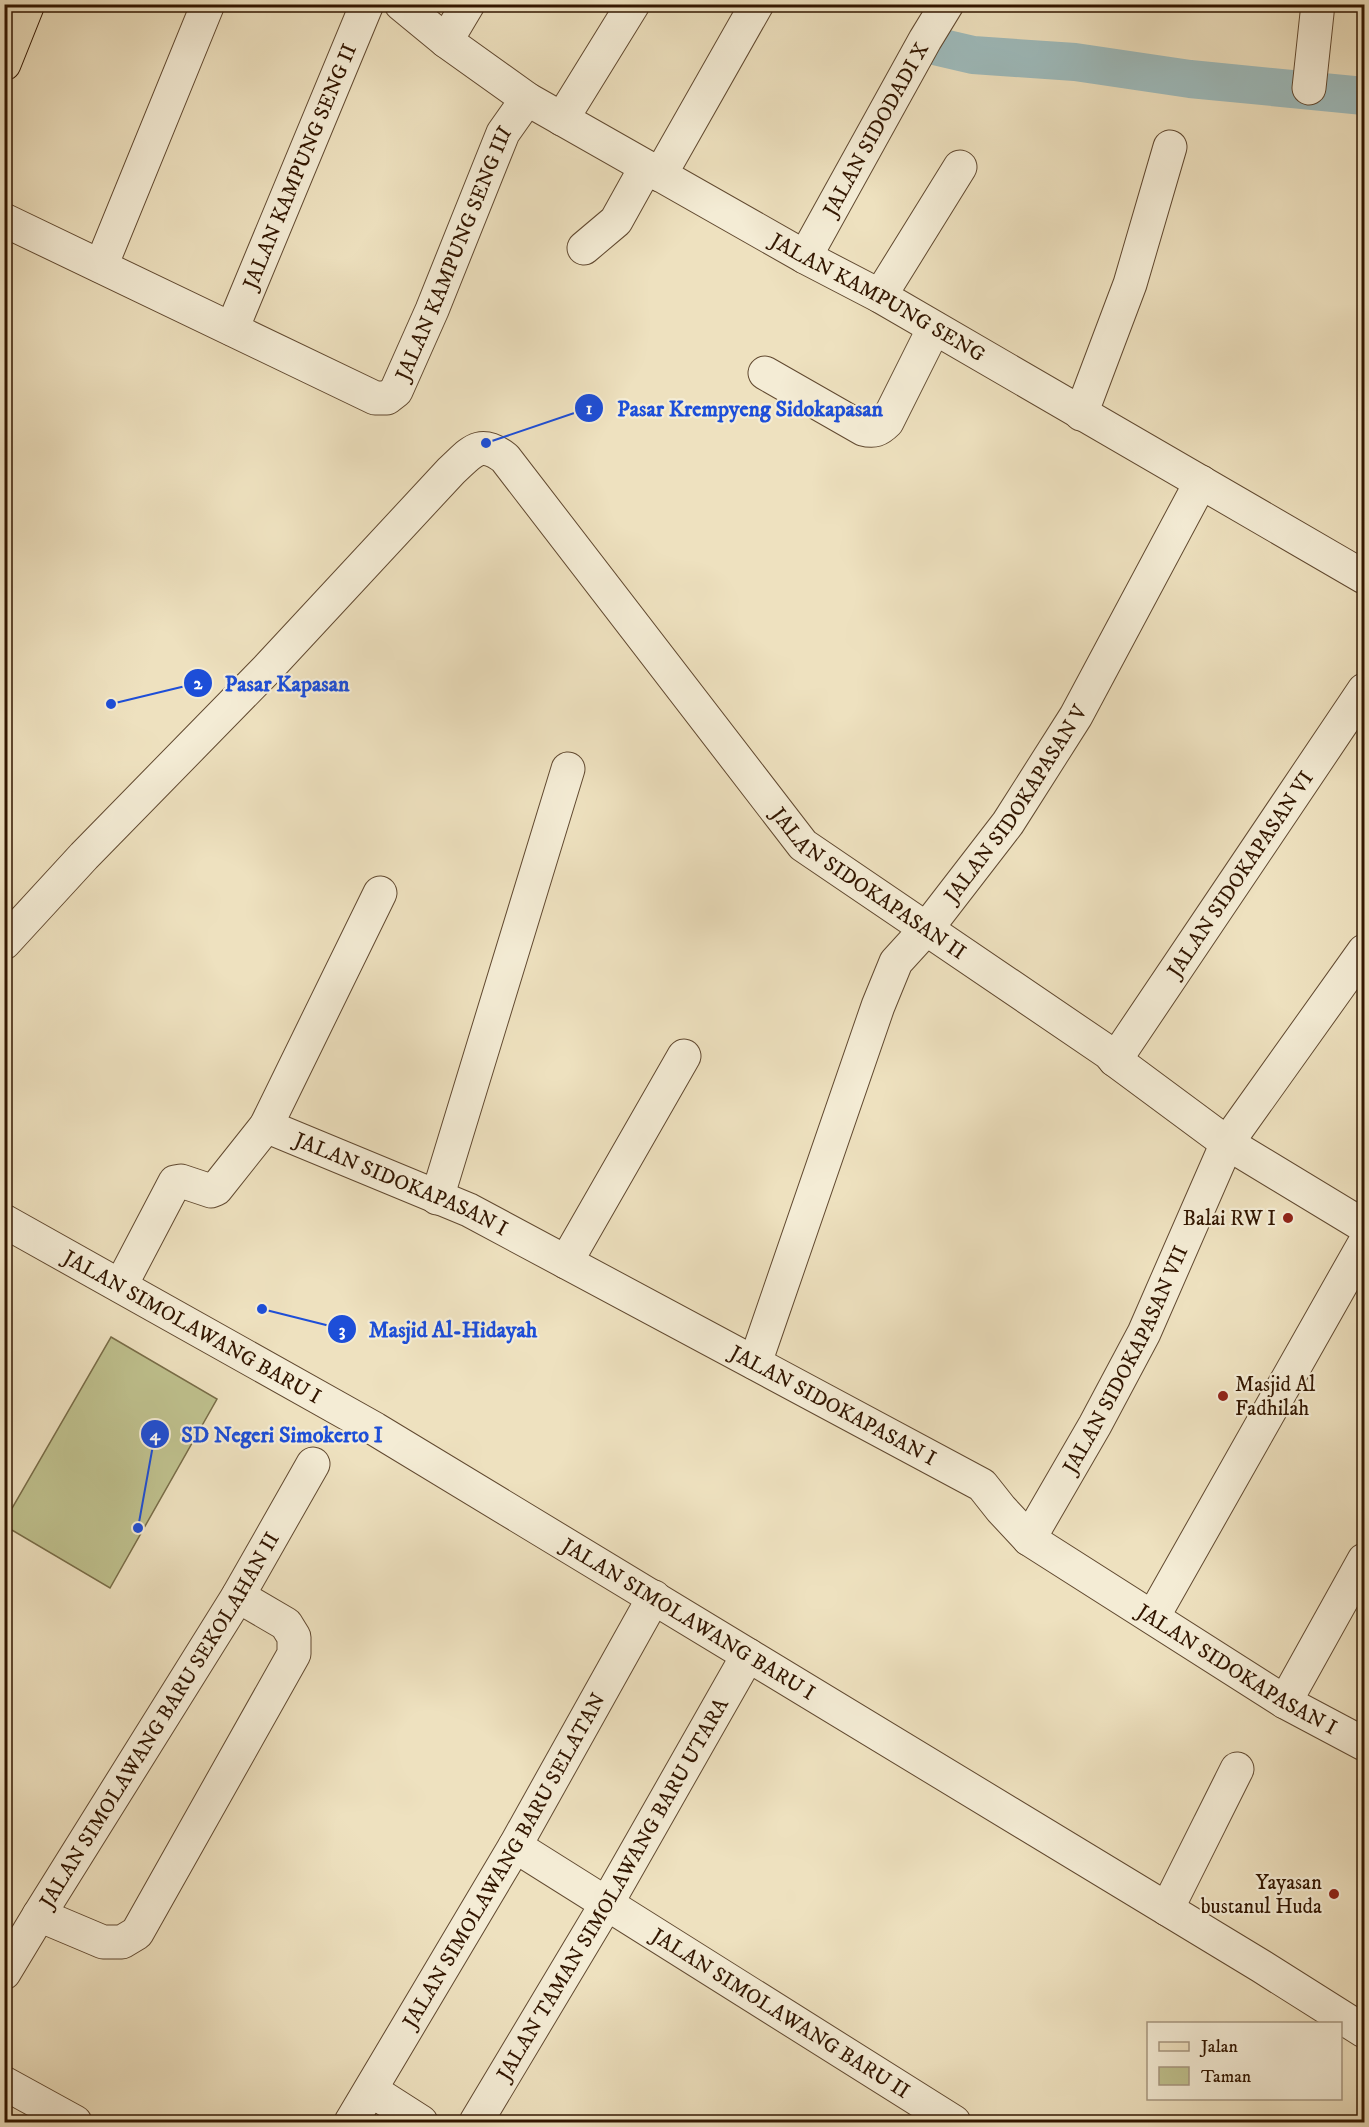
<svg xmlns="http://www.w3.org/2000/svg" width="1369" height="2127" font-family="'IM FELL DW Pica',serif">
<rect width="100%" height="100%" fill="#eee1bf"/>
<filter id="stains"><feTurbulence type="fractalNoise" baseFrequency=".00333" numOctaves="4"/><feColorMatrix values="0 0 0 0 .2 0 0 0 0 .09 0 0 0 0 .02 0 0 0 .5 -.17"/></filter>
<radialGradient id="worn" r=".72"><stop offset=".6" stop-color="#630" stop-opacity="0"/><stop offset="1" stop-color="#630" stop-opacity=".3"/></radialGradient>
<!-- green -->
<path fill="#bfc18e" stroke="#786c47" stroke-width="1.5" d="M 111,1337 L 217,1399 L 110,1588 L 5,1526 L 4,1522 Z"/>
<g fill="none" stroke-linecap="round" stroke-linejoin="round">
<!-- canal -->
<path stroke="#9ebbbc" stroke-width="38" d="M 930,45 L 973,55 L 1075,62 L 1190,79 L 1364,96"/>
<!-- minor casing -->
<g stroke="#614930" stroke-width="35">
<g id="minor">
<path id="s1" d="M 401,4 L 446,41 L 527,99 L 805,257 L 880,296 L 1364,577"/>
<path d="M 446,41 L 468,4"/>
<path d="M 1309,88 L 1318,4"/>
<path d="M 562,119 L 633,4"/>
<path d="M 660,175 L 757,4"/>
<path id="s2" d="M 4,220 L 375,398 L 387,398 L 396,391 L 432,310 L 503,133 L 527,99"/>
<path d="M 584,248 L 616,221 L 646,167"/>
<path id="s3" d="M 805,257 L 925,40 L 947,4"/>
<path d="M 101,266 L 208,4"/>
<path d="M 880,296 L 960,167"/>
<path id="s4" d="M 232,329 L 367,4"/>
<path d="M 765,373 L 863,429 C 874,432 879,430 887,422 L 934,328"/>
<path d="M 1081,414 L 1130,284 L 1170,147"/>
<path id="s5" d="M 4,943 L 84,856 L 268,668 L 451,471 C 471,453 479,438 505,458 L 803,845 L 1109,1053 L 1115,1060 L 1227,1143 L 1364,1226"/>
<path id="s6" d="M 1115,1060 L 1364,690"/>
<path id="s7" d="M 266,1126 L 469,1210 L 982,1485 L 1001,1509 L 1029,1539 L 1285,1702 L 1364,1744"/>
<path d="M 437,1198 L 568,769"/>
<path id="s8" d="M 4,1221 L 375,1429 L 1261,1966 L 1364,2031"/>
<path d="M 566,1262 L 684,1056"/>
<path d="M 121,1285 L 175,1182 L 181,1181 L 211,1191 L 216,1189 L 266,1126 L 380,893"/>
<path id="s9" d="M 755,1363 L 878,1006 L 896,962 L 927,928 L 1008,823 L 1076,716 L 1201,482"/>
<path id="s10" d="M 1029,1539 L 1095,1425 L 1144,1333 L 1227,1143 L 1364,951"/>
<path d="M 1153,1617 L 1364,1244"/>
<path d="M 1285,1702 L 1364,1560"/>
<path id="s11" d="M 515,1846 L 954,2122"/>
<path d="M 1167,1909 L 1237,1769"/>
<path d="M 39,1915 L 103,1942 L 122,1942 L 137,1933 L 294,1654 L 294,1637 L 286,1624 L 238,1596"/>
<path id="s12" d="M 4,1973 L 39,1915 L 238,1596 L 313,1464"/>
<path d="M 4,2083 L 75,2122"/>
<path d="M 371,2090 L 421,2122"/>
<path id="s13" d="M 351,2122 L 515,1846 L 654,1597"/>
<path id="s14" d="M 476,2122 L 607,1903 L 748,1655"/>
</g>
</g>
<!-- major casing -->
<g stroke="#321600" stroke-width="35">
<path id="major" d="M 4,64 L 28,4"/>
</g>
<!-- minor -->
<use href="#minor" stroke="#f4ecd5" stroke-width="33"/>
<!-- major -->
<use href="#major" stroke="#eee1bf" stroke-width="33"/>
</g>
<!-- markers -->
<g fill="#8f2418" stroke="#f4ecd5" stroke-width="2">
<circle cx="1288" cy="1218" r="6"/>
<circle cx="1223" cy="1396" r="6"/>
<circle cx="1334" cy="1894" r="6"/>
</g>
<g text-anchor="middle" stroke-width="4.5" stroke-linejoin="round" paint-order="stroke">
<!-- street labels -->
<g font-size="21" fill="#321600" stroke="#f4ecd5">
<text dy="7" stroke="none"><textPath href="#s3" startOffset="146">JALAN SIDODADI X</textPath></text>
<text dy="7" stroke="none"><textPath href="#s4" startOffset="176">JALAN KAMPUNG SENG II</textPath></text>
<text dy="7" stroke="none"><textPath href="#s2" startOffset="584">JALAN KAMPUNG SENG III</textPath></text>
<text dy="7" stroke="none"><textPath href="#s1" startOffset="561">JALAN KAMPUNG SENG</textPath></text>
<text dy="7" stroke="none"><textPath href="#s9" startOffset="624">JALAN SIDOKAPASAN V</textPath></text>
<text dy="7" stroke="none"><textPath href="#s6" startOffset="224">JALAN SIDOKAPASAN VI</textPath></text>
<text dy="7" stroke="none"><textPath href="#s5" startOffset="1278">JALAN SIDOKAPASAN II</textPath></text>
<text dy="7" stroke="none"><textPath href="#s7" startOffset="147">JALAN SIDOKAPASAN I</textPath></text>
<text dy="7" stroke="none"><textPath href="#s8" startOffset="216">JALAN SIMOLAWANG BARU I</textPath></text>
<text dy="7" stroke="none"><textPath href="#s10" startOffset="204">JALAN SIDOKAPASAN VII</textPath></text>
<text dy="7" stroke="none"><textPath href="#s7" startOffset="633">JALAN SIDOKAPASAN I</textPath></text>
<text dy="7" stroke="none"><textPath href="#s8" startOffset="792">JALAN SIMOLAWANG BARU I</textPath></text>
<text dy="7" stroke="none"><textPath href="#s7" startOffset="1119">JALAN SIDOKAPASAN I</textPath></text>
<text dy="7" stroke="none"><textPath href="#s12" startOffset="297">JALAN SIMOLAWANG BARU SEKOLAHAN II</textPath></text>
<text dy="7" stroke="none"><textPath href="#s13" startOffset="303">JALAN SIMOLAWANG BARU SELATAN</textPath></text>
<text dy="7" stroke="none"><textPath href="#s14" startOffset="270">JALAN TAMAN SIMOLAWANG BARU UTARA</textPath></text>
<text dy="7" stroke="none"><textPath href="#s11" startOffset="314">JALAN SIMOLAWANG BARU II</textPath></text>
</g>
<!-- poi labels -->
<g font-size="21" fill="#321600" stroke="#f4ecd5" text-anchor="end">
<text x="1276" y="1225">Balai RW I</text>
<text x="1235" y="1391" text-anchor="start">Masjid Al<tspan x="1235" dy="24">Fadhilah</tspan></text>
<text x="1322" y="1889">Yayasan<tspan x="1322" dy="24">bustanul Huda</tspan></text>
</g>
</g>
<!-- callouts -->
<path fill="none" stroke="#1d4ed8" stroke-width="2" d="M486 443L589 408M111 704L198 683M262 1309L342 1329M138 1528L155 1434"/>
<g fill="#1d4ed8" stroke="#f4ecd5" stroke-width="2">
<circle cx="486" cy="443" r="6"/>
<circle cx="111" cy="704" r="6"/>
<circle cx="262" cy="1309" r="6"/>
<circle cx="138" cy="1528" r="6"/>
<circle cx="589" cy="408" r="15"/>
<circle cx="198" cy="683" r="15"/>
<circle cx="342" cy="1329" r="15"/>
<circle cx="155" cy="1434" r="15"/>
</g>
<g font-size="18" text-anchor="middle" font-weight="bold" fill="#fff">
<text x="589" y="414">1</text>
<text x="198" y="689">2</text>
<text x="342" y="1336">3</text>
<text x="155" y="1440">4</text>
</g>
<g font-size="22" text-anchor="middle" font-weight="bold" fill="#1d4ed8" stroke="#f4ecd5" stroke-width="4.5" stroke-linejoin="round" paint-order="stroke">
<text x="750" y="416">Pasar Krempyeng Sidokapasan</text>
<text x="287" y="691">Pasar Kapasan</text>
<text x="453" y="1337">Masjid Al-Hidayah</text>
<text x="282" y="1442">SD Negeri Simokerto I</text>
</g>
<!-- margin -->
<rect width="1369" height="2127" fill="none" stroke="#eee1bf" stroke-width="24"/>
<rect x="6" y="6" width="1357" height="2115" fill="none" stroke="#321600" stroke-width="3"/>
<rect x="12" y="12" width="1345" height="2103" fill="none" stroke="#321600" stroke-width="1.5"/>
<!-- legend -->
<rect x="1147" y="2022" width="195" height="78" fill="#f4ecd5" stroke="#a69680" stroke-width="1.5"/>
<rect x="1159" y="2042" width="30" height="9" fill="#eee1bf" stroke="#a69680" stroke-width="1.5"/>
<text x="1201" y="2052" font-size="18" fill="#321600">Jalan</text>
<rect x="1159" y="2067" width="30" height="18" fill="#bfc18e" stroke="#a69680" stroke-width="1.5"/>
<text x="1201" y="2082" font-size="18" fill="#321600">Taman</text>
<rect width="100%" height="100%" filter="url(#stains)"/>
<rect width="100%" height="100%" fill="url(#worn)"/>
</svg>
